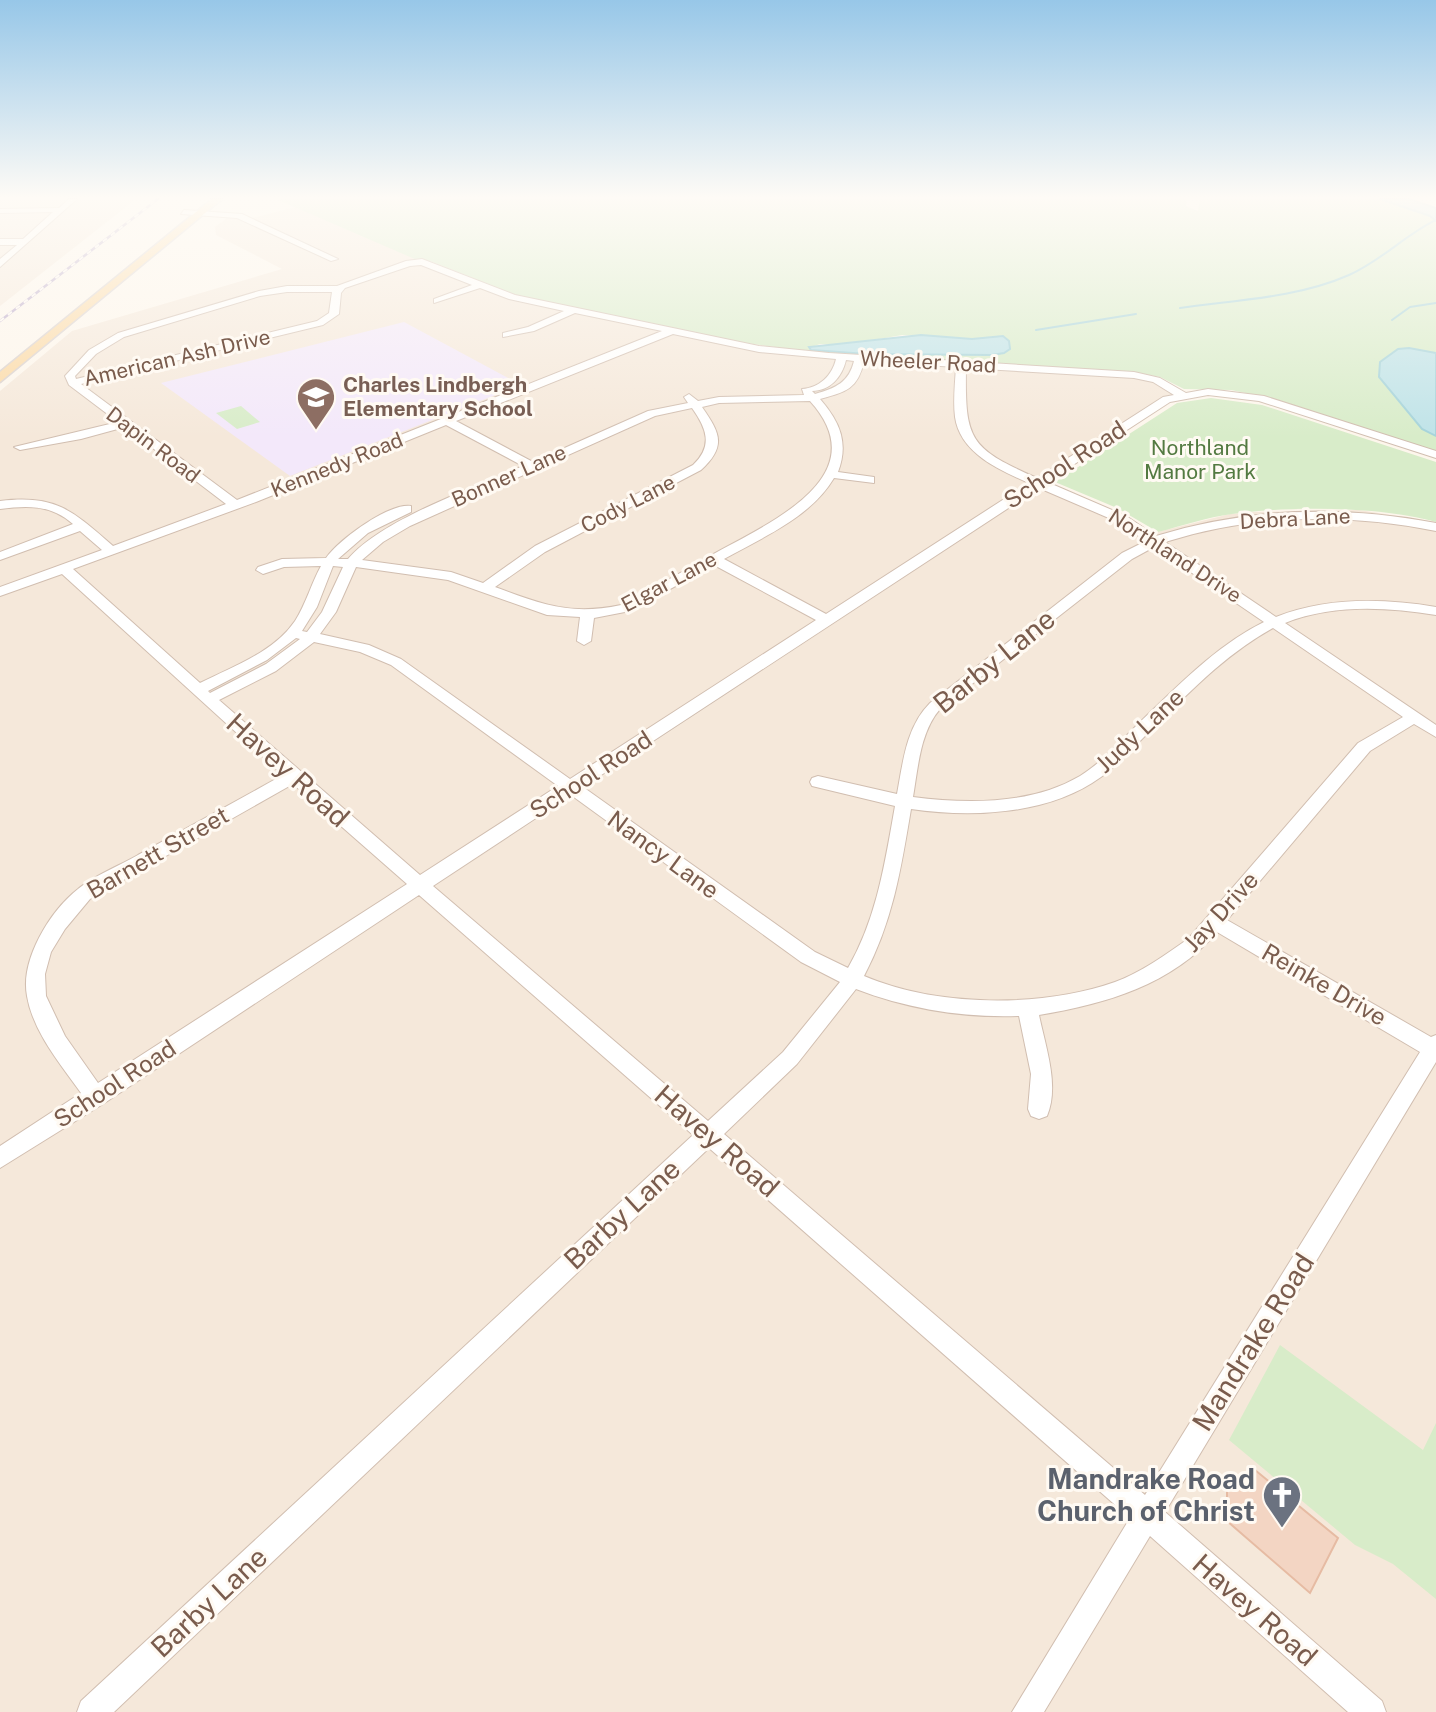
<svg xmlns="http://www.w3.org/2000/svg" width="1436" height="1712" font-family="'Public Sans',sans-serif">
<rect width="100%" height="100%" fill="#fdf6ec"/>
<!-- residential -->
<g fill="#f5e8da">
<path d="M 0,199 L 136,199 L 0,306 Z"/>
<path d="M 296,207 L 485,288 L 741,345 L 1142,376 L 1178,391 L 1175,397 L 0,1158 L 0,391 L 72,331 L 282,269 L 216,235 L 215,227 L 232,214 L 248,219 Z"/>
<path d="M 1041,487 L 1114,519 L 1141,536 L 1230,514 L 1253,512 L 1359,510 L 1436,522 L 1436,1712 L 0,1712 L 0,1167 L 540,817 Z"/>
</g>
<!-- education -->
<path fill="#f3e8fa" d="M 404,322 L 521,385 L 290,476 L 161,383 Z"/>
<!-- green -->
<g fill="#d8ecc9" fill-rule="evenodd">
<path d="M 276,199 L 1187,199 L 1186,206 L 1198,211 L 1200,199 L 1380,199 L 1430,216 L 1436,221 L 1436,353 L 1409,348 L 1379,377 L 1422,429 L 1436,436 L 1436,451 L 1265,397 L 1231,390 L 1184,389 L 1160,377 L 1145,374 L 811,352 L 732,341 L 516,295 L 430,261 L 417,260 ZM 902,335 L 972,339 L 1003,336 L 992,355 L 866,354 L 809,348 L 820,344 L 846,345 Z"/>
<path d="M 1211,398 L 1262,405 L 1436,462 L 1436,522 C 1379,506 1290,506 1232,514 C 1207,517 1182,526 1158,532 L 1117,508 L 1055,482 L 1177,403 Z"/>
<path d="M 241,406 L 260,422 L 237,429 L 216,413 Z"/>
<path d="M 1280,1345 L 1423,1450 L 1436,1423 L 1436,1599 L 1393,1564 L 1355,1545 L 1229,1440 Z"/>
</g>
<!-- water -->
<g fill="#bfe3e8" stroke="#a5d3da" stroke-width="2">
<path d="M 1380,199 L 1409,199 L 1436,208 L 1436,221 L 1430,216 Z"/>
<path d="M 921,335 L 972,339 L 1003,336 L 1009,341 L 1010,349 L 1004,353 L 992,355 L 867,354 L 811,350 L 809,347 Z"/>
<path d="M 1409,348 L 1436,353 L 1436,436 L 1422,429 L 1379,377 L 1380,362 L 1398,349 Z"/>
</g>
<g fill="none" stroke-linecap="round" stroke-linejoin="round">
<!-- stream -->
<g stroke="#a5d3da" stroke-width="2">
<path d="M 1180,308 C 1236,300 1297,298 1349,275 C 1381,261 1405,235 1436,220"/>
<path d="M 1392,320 L 1410,307 L 1436,303"/>
<path d="M 1036,330 L 1136,314"/>
</g>
</g>
<!-- building -->
<path fill="#f3d5c3" stroke="#e6bba3" stroke-width="2" d="M 1255,1470 L 1338,1538 L 1310,1593 L 1227,1521 L 1227,1490 L 1249,1483 Z"/>
<g fill="none" stroke-linecap="round" stroke-linejoin="round">
<!-- minor casing -->
<g stroke="#d1beb0" stroke-width="2">
<g id="minor">
<path d="M 69,199 L 77,199 L 0,267 L 0,259 L 17,245 L 0,245 L 0,239 L 23,239 L 53,212 L 0,213 L 0,209 L 59,208 Z"/>
<path d="M 184,210 L 242,214 L 338,259 L 331,261 L 237,218 L 181,214 Z"/>
<path d="M 422,259 L 515,295 L 759,346 L 829,353 L 1134,372 L 1160,378 L 1186,393 L 1208,389 L 1264,396 L 1436,451 L 1436,458 L 1259,401 L 1208,395 L 1170,402 L 1047,482 L 1126,516 L 1156,536 C 1247,508 1342,505 1436,523 L 1436,531 C 1346,513 1253,514 1165,542 L 1276,617 C 1327,597 1382,598 1436,607 L 1436,615 C 1386,607 1333,604 1285,623 L 1436,725 L 1436,737 L 1414,724 L 1370,751 L 1227,920 L 1431,1037 L 1436,1035 L 1436,1062 L 1165,1512 L 1382,1701 L 1386,1712 L 1348,1712 L 1150,1536 L 1044,1712 L 1012,1712 L 1130,1518 L 709,1148 L 114,1712 L 77,1712 L 81,1701 L 693,1135 L 419,895 L 103,1104 L 0,1168 L 0,1146 L 81,1093 C 61,1065 33,1032 27,996 C 20,960 50,911 78,889 C 95,875 119,866 138,855 C 187,828 235,802 283,775 L 62,574 L 0,596 L 0,587 L 102,550 L 80,531 L 0,560 L 0,552 L 73,524 C 51,505 29,505 0,509 L 0,501 C 56,494 73,511 113,546 L 226,504 L 125,427 L 81,439 L 20,450 L 14,447 L 118,422 L 69,385 L 65,376 L 89,350 L 118,333 L 259,291 L 287,286 L 337,286 L 406,261 ZM 421,265 L 472,285 L 434,299 L 434,303 L 480,288 L 509,299 L 564,311 L 528,327 L 503,333 L 503,337 L 534,331 L 575,313 L 662,331 L 237,500 L 81,384 L 323,325 L 339,314 L 341,293 L 345,288 L 410,266 ZM 287,292 L 332,292 L 329,313 L 317,321 L 76,379 L 75,376 L 96,354 L 124,337 L 260,296 ZM 673,334 L 759,352 L 836,359 C 832,376 819,388 802,389 L 804,395 L 719,397 L 698,401 L 689,394 L 684,397 L 688,403 L 648,411 L 533,462 L 456,421 ZM 846,360 L 854,361 C 849,382 836,388 815,394 L 812,391 C 830,391 842,377 846,360 ZM 864,361 L 956,367 C 955,383 953,401 955,417 C 960,453 999,470 1029,483 L 826,614 L 724,559 C 763,537 810,518 834,478 L 874,483 L 874,477 L 838,472 C 849,443 840,422 820,399 C 846,392 858,389 864,361 ZM 966,368 L 1134,378 L 1153,382 L 1174,395 L 1163,397 L 1037,478 C 969,448 965,440 966,368 ZM 810,401 C 880,478 764,525 710,556 C 680,573 651,590 621,605 C 570,616 541,604 495,587 L 545,552 L 701,470 C 727,446 720,433 702,407 L 719,403 ZM 692,408 C 707,429 713,446 693,465 L 535,546 L 483,583 L 451,572 L 362,560 L 383,542 L 410,526 L 655,416 ZM 446,425 L 523,466 C 474,488 382,519 348,559 L 338,559 L 368,533 L 411,512 L 411,506 C 388,503 339,540 326,558 L 282,559 L 258,567 L 256,570 L 263,574 L 284,567 L 321,566 C 311,584 306,604 295,621 C 274,652 232,667 200,683 L 73,569 L 256,502 ZM 1039,488 L 1118,522 L 1146,541 L 1122,553 L 930,703 C 906,727 903,762 897,794 L 818,776 L 812,778 L 810,782 L 812,786 L 895,806 C 885,862 877,918 848,968 L 815,952 L 583,787 ZM 1154,547 L 1264,622 C 1214,647 1176,688 1136,726 C 1118,744 1101,763 1080,776 C 1031,805 967,804 913,797 C 918,768 920,732 940,709 L 1132,559 ZM 714,565 L 816,620 L 570,779 L 401,659 L 369,645 L 320,634 L 336,612 L 356,567 L 448,580 L 547,615 L 580,617 L 577,641 L 584,645 L 591,641 L 594,618 L 630,611 ZM 333,566 L 343,567 L 322,612 L 307,632 L 302,631 L 317,607 ZM 1273,628 L 1403,717 L 1358,743 L 1188,939 C 1165,955 1142,972 1115,982 C 1041,1008 937,1007 864,976 C 893,921 901,869 911,809 C 972,818 1049,815 1101,777 C 1118,765 1132,749 1147,734 C 1187,695 1224,655 1273,628 ZM 296,638 L 300,639 L 266,664 L 210,693 L 208,691 L 267,660 ZM 314,642 L 360,652 L 391,665 L 558,786 L 420,875 L 219,700 L 276,671 ZM 293,784 L 407,884 L 98,1083 L 65,1036 L 46,996 L 45,974 L 51,952 L 65,929 L 90,899 ZM 571,795 L 801,962 L 840,982 L 783,1052 L 708,1121 L 433,886 ZM 1217,932 L 1420,1052 L 1145,1495 L 724,1134 L 797,1064 L 856,989 C 908,1009 964,1018 1019,1016 L 1031,1074 L 1028,1109 L 1031,1116 L 1039,1119 L 1047,1116 C 1060,1086 1045,1045 1039,1015 C 1105,1004 1172,985 1217,932 Z"/>
</g>
</g>
<!-- major casing -->
<g stroke="#dad1cd" stroke-width="3">
<path id="major" d="M 212,199 L 222,199 L 0,382 L 0,372 Z"/>
</g>
<!-- minor -->
<use href="#minor" fill="#fff" fill-rule="evenodd"/>
<!-- major -->
<use href="#major" fill="#fbd9a5" fill-rule="evenodd"/>
<!-- rail casing -->
<g stroke="#b9a8c9" stroke-width="2.5">
<path id="rail" d="M 0,321 L 158,199"/>
</g>
<!-- rail -->
<use href="#rail" stroke="#fffaf3" stroke-width="2" stroke-dasharray="5" stroke-linecap="butt"/>
</g>
<!-- sky -->
<linearGradient id="sky" x2="0" y2="1"><stop stop-color="#97c7e8"/><stop offset="0.45" stop-color="#fefbf6"/><stop offset="1" stop-color="#fefbf6" stop-opacity="0"/></linearGradient>
<rect width="1436" height="438" fill="url(#sky)"/>
<!-- icons -->
<defs>
<g id="school-pin" transform="scale(2.0125)"><path d="M0 17L-7.5 6A9.5 9.5 0 1 1 7.5 6Z" fill="#8d6e63" stroke="#fffaf3"/><path d="M0-5L7-2L0 1L-7-2ZM-4 1L0 2.5L4 1V4Q0 6-4 4Z" fill="#fff"/></g>
<g id="church-pin" transform="scale(2.0125)"><path d="M0 17L-7.5 6A9.5 9.5 0 1 1 7.5 6Z" fill="#6b7280" stroke="#fffaf3"/><path d="M-1.2-6h2.4v3.5h3.3v2.4h-3.3V6h-2.4V-.1h-3.3v-2.4h3.3Z" fill="#fff"/></g>
</defs>
<g fill-rule="evenodd">
<use href="#school-pin" x="316" y="397"/>
<use href="#church-pin" x="1282" y="1495"/>
</g>
<g text-anchor="middle" stroke-width="6" stroke-linejoin="round" paint-order="stroke">
<!-- far-street labels -->
<g font-size="21" fill="#7a5c4d" stroke="#fffaf3">
<text transform="translate(177 358) rotate(-13)" y="7">American Ash Drive</text>
<text transform="translate(928 362) rotate(3)" y="7">Wheeler Road</text>
<text transform="translate(153 445) rotate(37)" y="7">Dapin Road</text>
<text transform="translate(337 465) rotate(-22)" y="7">Kennedy Road</text>
<text transform="translate(509 476) rotate(-24)" y="7">Bonner Lane</text>
<text transform="translate(628 504) rotate(-27)" y="7">Cody Lane</text>
<text transform="translate(1295 519) rotate(-3)" y="7">Debra Lane</text>
<text transform="translate(1175 556) rotate(33)" y="7">Northland Drive</text>
<text transform="translate(669 582) rotate(-28)" y="7">Elgar Lane</text>
</g>
<!-- far-education labels -->
<g font-size="21" font-weight="bold" fill="#785e54" stroke="#fffaf3" text-anchor="start">
<text x="343" y="392">Charles Lindbergh<tspan x="343" dy="24">Elementary School</tspan></text>
</g>
<!-- far-park labels -->
<g font-size="21" fill="#537a41" stroke="#fffaf3">
<text x="1200" y="455">Northland<tspan x="1200" dy="24">Manor Park</tspan></text>
</g>
<!-- street labels -->
<g font-size="24" fill="#7a5c4d" stroke="#fffaf3">
<text transform="translate(1065 465) rotate(-33)" y="8">School Road</text>
<text transform="translate(1140 731) rotate(-43)" y="8">Judy Lane</text>
<text transform="translate(591 775) rotate(-33)" y="8">School Road</text>
<text transform="translate(158 853) rotate(-30)" y="8">Barnett Street</text>
<text transform="translate(663 855) rotate(36)" y="8">Nancy Lane</text>
<text transform="translate(1221 912) rotate(-48)" y="8">Jay Drive</text>
<text transform="translate(1324 985) rotate(30)" y="8">Reinke Drive</text>
<text transform="translate(115 1084) rotate(-33)" y="8">School Road</text>
</g>
<!-- near-street labels -->
<g font-size="28" fill="#7a5c4d" stroke="#fffaf3">
<text transform="translate(994 661) rotate(-39)" y="10">Barby Lane</text>
<text transform="translate(288 770) rotate(42)" y="10">Havey Road</text>
<text transform="translate(717 1141) rotate(41)" y="10">Havey Road</text>
<text transform="translate(622 1214) rotate(-43)" y="10">Barby Lane</text>
<text transform="translate(1253 1342) rotate(-58)" y="10">Mandrake Road</text>
<text transform="translate(209 1602) rotate(-43)" y="10">Barby Lane</text>
<text transform="translate(1255 1610) rotate(41)" y="10">Havey Road</text>
</g>
<!-- near-worship labels -->
<g font-size="28" font-weight="bold" fill="#5b616d" stroke="#fffaf3" text-anchor="end">
<text x="1255" y="1489">Mandrake Road<tspan x="1255" dy="32">Church of Christ</tspan></text>
</g>
</g>
</svg>
